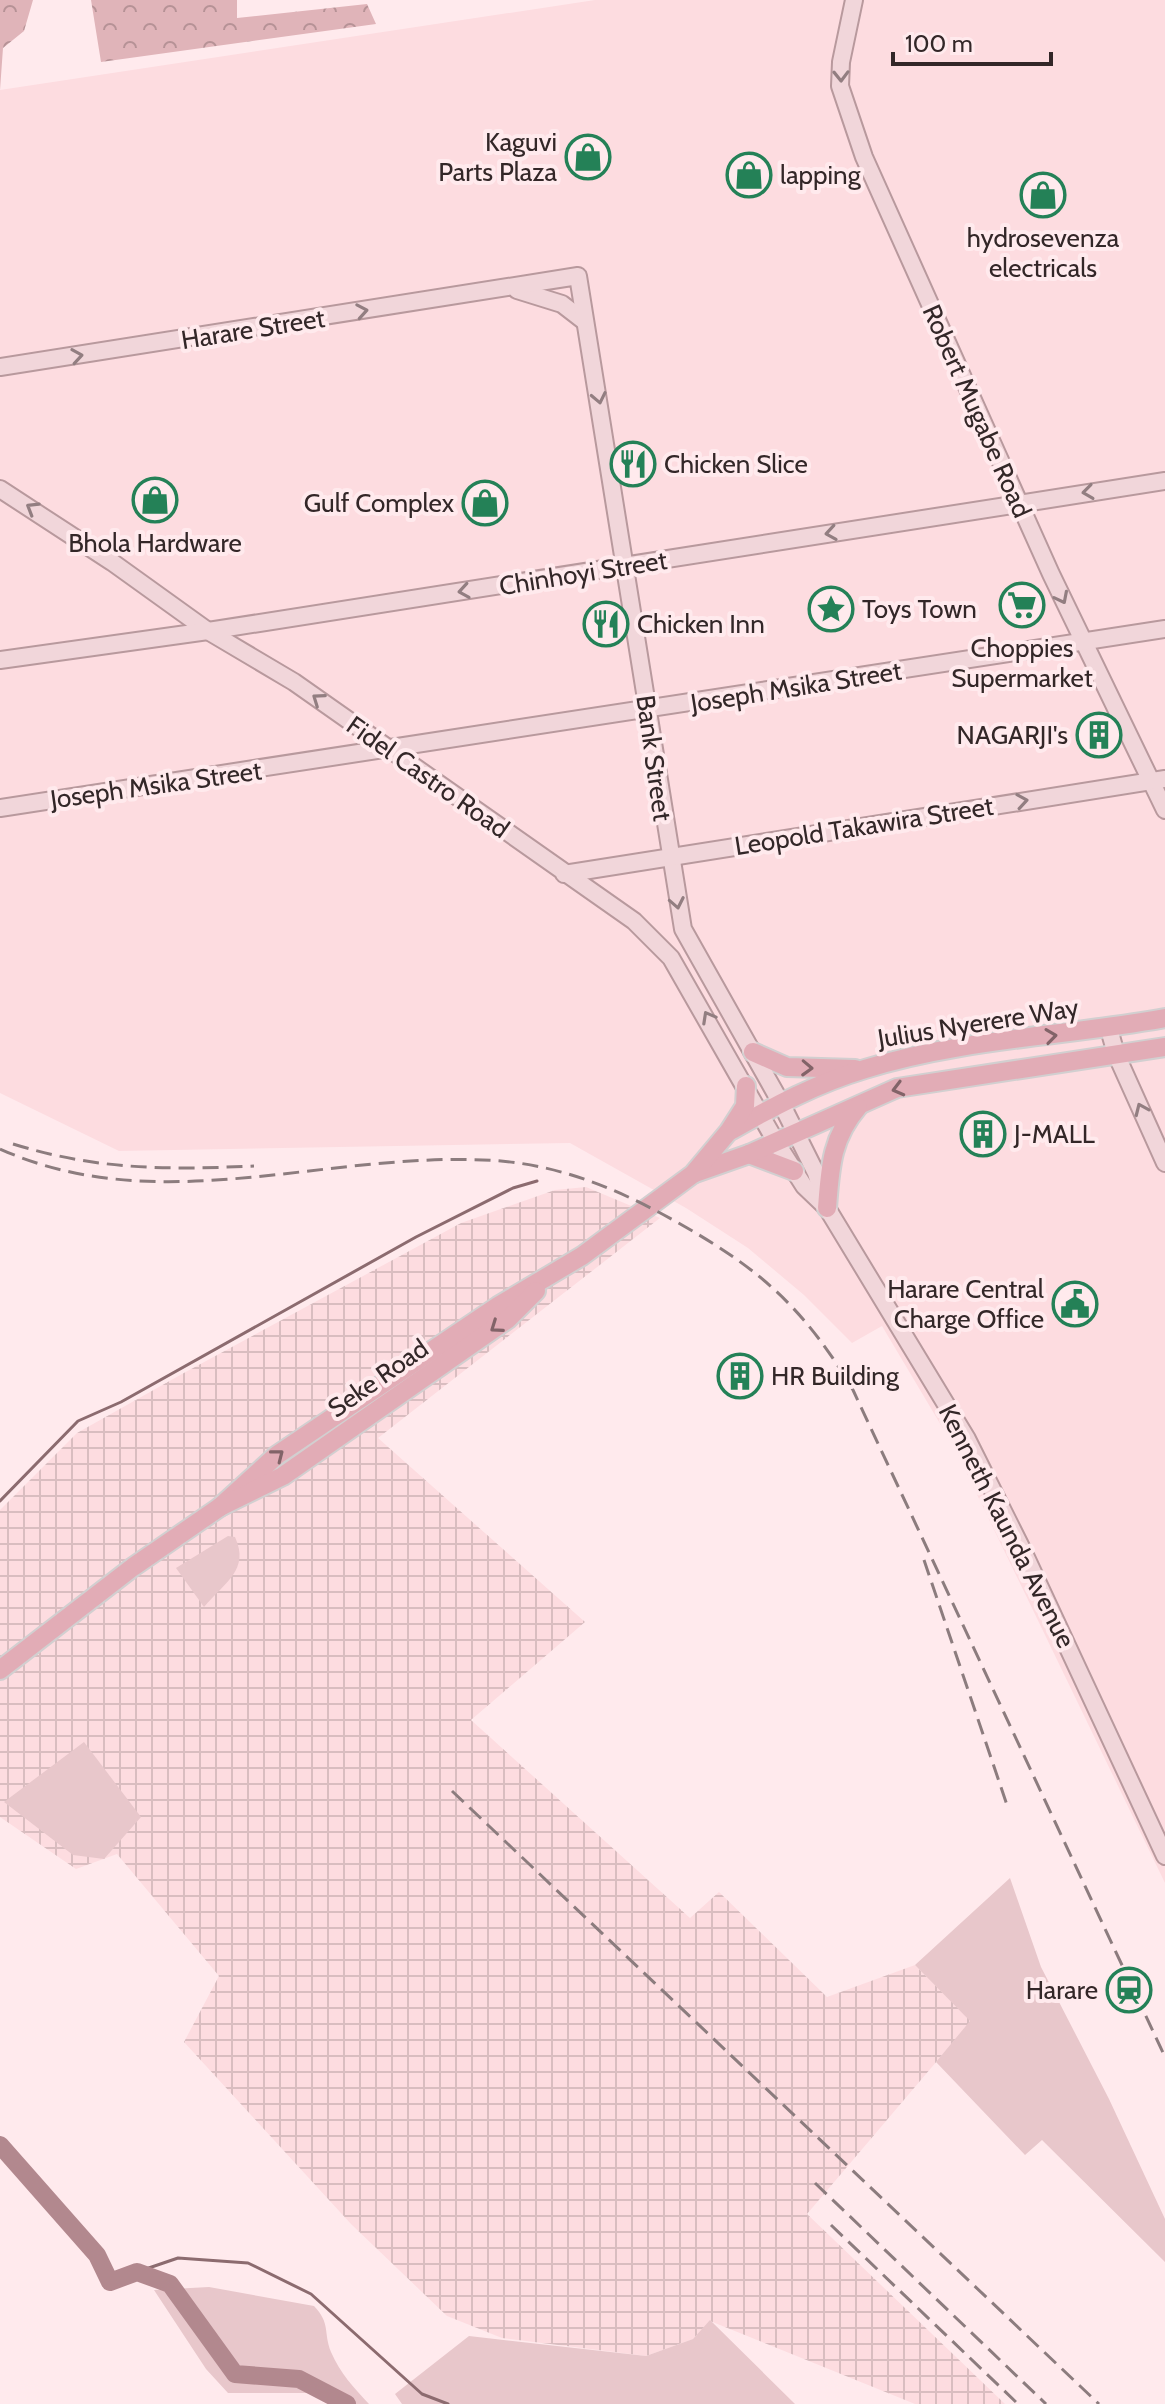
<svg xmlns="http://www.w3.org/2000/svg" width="1165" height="2404" font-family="Cabin,sans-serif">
<defs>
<pattern id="industrial-grid" width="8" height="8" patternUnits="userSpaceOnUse" patternTransform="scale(2)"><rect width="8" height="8" fill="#fddce0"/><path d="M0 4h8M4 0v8" fill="none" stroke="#d9bdc0"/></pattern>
<pattern id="forest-crowns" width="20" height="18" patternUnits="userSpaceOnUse" patternTransform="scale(2)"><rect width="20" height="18" fill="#e0b4b9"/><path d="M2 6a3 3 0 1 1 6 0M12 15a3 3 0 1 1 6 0" fill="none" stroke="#b69296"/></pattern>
</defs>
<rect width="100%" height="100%" fill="#ffeaed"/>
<!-- built -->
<path fill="#fddce0" d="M 595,0 L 1165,0 L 1165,1883 L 954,1447 L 882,1326 L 852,1343 L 804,1295 L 748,1248 L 686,1208 L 570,1143 L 119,1151 L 0,1093 L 0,90 Z"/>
<!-- industrial -->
<path fill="url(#industrial-grid)" d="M 586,1187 L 660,1218 L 378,1438 L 585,1622 L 471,1720 L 690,1918 L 719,1892 L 827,1997 L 915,1965 L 971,2021 L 807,2214 L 1005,2404 L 915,2404 L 710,2321 L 693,2339 L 646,2356 L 502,2338 L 447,2316 L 351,2224 L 184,2042 L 219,1976 L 117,1854 L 76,1869 L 0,1817 L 0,1510 L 77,1433 L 182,1374 L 461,1223 L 555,1190 Z"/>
<!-- green -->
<g fill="#e8c7cb">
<path d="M 228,1536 L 235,1537 C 250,1570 225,1582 204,1607 L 176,1568 Z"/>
<path d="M 84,1742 L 141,1817 L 104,1859 L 73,1855 L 4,1802 Z"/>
<path d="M 1010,1878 L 1041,1967 L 1109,2099 L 1165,2219 L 1165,2262 L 1042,2140 L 1025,2155 L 936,2062 L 970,2021 L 915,1965 Z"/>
<path d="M 209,2287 L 314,2306 C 331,2324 323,2332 331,2352 C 340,2373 354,2388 369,2404 L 338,2404 L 327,2393 L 228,2393 L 206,2369 L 154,2290 Z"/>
<path d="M 710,2320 L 795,2404 L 402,2404 L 395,2394 L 469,2336 L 646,2356 L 693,2339 Z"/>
</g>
<!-- forest -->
<g fill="url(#forest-crowns)">
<path d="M 0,0 L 33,0 L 24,31 L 3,48 L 0,90 Z"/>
<path d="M 91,0 L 237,0 L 237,18 L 367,4 L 376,24 L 101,62 Z"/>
</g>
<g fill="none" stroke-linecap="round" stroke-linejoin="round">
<!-- stream -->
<g stroke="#8c6b6f" stroke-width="3">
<path d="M 0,1501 L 78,1421 L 121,1402 L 416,1237 L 513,1188 L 537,1181"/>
<path d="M 137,2272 L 178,2258 L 248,2263 L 311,2294 L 422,2394 L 448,2404"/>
</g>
<!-- river -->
<path stroke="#b2888e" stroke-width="18" d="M 0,2145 L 97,2255 L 110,2282 L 137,2272 L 170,2284 L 235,2374 L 299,2379 L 347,2404"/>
<!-- secondary casing -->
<g stroke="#b8999d" stroke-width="20">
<g id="secondary">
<path d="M 854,0 L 841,62 L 840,86 L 864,157 L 1051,574 L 1165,810"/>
<path d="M 517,290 L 562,304 L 584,321"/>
<path d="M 0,367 L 578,276 L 683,929 L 781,1103 L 816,1173 L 827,1208 L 967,1439 L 1023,1551 L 1165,1856"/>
<path d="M 0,489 L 112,562 L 208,631 L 294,682 L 634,921 L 671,958 L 776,1142 L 804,1186 L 827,1208"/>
<path d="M 0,660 L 208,631 L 1165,481"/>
<path d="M 0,808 L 1165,629"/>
<path d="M 564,874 L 1165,779"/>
<path d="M 1109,1029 L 1116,1054 L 1165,1163"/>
</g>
</g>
<!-- primary casing -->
<g stroke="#d2cfd0" stroke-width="22">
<g id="primary">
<path d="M 753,1052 L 787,1067 L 855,1069"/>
<path d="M 732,1130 C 774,1106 818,1083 865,1069 C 961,1039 1066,1036 1165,1018"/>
<path d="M 749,1154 L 794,1171"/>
<path d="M 695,1173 L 749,1154 L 897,1088 L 1165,1047"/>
<path d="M 827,1208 C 830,1169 831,1138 858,1107"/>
<path d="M 220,1507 L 277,1455 L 498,1306 L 582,1256 L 693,1174 L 729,1131 L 745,1106 L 746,1086"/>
<path d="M 0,1670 L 133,1567 L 220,1507 L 283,1476 L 508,1319 L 536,1291"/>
</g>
</g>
<!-- secondary -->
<use href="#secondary" stroke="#f1d6da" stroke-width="16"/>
<!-- primary -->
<use href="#primary" stroke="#e2acb6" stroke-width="18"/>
<!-- rail -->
<g stroke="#8c7c7e" stroke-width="3" stroke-dasharray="16 8" stroke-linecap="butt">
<path d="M 13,1144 C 97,1170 167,1170 254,1166"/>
<path d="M 0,1149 C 163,1222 332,1148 501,1161 C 568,1167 626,1193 682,1225 C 763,1271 806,1311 853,1390 L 1165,2057"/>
<path d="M 924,1560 L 1007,1805"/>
<path d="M 452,1791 L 1099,2404"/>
<path d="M 815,2183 L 1046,2404"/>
<path d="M 831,2225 L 1018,2404"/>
</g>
</g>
<!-- one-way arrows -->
<defs><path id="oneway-chevron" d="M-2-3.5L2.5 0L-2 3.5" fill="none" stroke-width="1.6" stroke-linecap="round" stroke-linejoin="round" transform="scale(2)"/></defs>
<g stroke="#927e81">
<use href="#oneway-chevron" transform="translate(841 76) rotate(89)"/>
<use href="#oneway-chevron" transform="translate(362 311) rotate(-10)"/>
<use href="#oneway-chevron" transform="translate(77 356) rotate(-9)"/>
<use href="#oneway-chevron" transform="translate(599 398) rotate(78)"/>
<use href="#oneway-chevron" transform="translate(1088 492) rotate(172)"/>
<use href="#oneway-chevron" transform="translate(32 508) rotate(-149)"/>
<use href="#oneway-chevron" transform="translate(831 533) rotate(171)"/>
<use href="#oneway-chevron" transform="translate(464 591) rotate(171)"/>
<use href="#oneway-chevron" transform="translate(1062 598) rotate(63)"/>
<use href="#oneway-chevron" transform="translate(318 699) rotate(-145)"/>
<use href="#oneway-chevron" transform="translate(1022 801) rotate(-9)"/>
<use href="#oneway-chevron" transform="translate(677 903) rotate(79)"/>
<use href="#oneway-chevron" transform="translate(708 1017) rotate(-119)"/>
<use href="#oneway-chevron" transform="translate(1141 1109) rotate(-114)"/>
</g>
<g stroke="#826368">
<use href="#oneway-chevron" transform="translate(1051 1036) rotate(-8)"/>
<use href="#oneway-chevron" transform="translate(807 1068) rotate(2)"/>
<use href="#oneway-chevron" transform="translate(898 1089) rotate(165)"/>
<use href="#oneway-chevron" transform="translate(496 1327) rotate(145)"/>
<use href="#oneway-chevron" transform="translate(278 1455) rotate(-38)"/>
</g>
<!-- icons -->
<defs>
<g id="shop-ring" transform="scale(2.3)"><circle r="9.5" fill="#ffeaed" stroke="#248157" stroke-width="1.5"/><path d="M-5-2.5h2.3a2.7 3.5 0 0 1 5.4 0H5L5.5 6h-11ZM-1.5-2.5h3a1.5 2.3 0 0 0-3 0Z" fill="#248157"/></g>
<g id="restaurant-ring" transform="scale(2.3)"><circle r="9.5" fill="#ffeaed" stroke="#248157" stroke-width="1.5"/><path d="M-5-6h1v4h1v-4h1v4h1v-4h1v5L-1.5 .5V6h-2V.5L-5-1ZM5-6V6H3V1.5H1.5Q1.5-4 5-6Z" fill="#248157"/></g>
<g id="supermarket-ring" transform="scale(2.3)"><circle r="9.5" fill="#ffeaed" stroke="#248157" stroke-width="1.5"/><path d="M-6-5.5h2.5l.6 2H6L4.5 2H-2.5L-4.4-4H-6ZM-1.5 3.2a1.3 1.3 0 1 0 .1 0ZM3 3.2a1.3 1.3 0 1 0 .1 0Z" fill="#248157"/></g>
<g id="sight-ring" transform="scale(2.3)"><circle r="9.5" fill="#ffeaed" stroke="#248157" stroke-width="1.5"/><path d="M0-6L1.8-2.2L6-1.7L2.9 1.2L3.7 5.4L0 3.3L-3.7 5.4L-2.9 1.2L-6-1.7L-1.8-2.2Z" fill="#248157"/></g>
<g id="building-ring" transform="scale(2.3)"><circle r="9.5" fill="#ffeaed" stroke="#248157" stroke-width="1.5"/><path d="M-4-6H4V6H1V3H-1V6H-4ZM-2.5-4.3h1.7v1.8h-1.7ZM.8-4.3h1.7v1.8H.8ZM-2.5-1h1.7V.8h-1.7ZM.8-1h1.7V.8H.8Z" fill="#248157"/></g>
<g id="civic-ring" transform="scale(2.3)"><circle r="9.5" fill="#ffeaed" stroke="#248157" stroke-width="1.5"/><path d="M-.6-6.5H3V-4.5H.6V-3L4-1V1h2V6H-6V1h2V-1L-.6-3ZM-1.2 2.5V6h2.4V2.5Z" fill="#248157"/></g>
<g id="station-ring" transform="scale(2.3)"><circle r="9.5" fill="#ffeaed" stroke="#248157" stroke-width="1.5"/><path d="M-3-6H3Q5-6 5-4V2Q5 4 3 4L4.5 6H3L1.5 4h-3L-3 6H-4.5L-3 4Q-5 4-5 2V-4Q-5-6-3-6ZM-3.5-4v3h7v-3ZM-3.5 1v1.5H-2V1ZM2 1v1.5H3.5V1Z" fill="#248157"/></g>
</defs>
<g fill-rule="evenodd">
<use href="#shop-ring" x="588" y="157"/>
<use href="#shop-ring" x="749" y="175"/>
<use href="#shop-ring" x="1043" y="195"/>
<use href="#restaurant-ring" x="633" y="464"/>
<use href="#shop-ring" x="155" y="500"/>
<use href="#shop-ring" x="485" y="503"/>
<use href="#supermarket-ring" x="1022" y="605"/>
<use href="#sight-ring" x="831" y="609"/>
<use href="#restaurant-ring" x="606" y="624"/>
<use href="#building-ring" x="1099" y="735"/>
<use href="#building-ring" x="983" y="1134"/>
<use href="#civic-ring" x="1075" y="1304"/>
<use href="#building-ring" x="740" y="1376"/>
<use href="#station-ring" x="1129" y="1990"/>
</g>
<g text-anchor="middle" stroke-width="8" stroke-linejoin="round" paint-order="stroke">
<!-- poi labels -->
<g font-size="26" fill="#332728" stroke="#ffeaed" text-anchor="start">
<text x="557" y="151" text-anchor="end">Kaguvi<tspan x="557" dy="30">Parts Plaza</tspan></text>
<text x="780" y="184">lapping</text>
<text x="1043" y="247" text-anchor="middle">hydrosevenza<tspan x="1043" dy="30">electricals</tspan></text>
<text x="664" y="473">Chicken Slice</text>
<text x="454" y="512" text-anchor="end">Gulf Complex</text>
<text x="155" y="552" text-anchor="middle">Bhola Hardware</text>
<text x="862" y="618">Toys Town</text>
<text x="637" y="633">Chicken Inn</text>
<text x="1022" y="657" text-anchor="middle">Choppies<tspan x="1022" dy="30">Supermarket</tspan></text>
<text x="1068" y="744" text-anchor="end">NAGARJI's</text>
<text x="1014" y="1143">J-MALL</text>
<text x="1044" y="1298" text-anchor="end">Harare Central<tspan x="1044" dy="30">Charge Office</tspan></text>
<text x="771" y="1385">HR Building</text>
<text x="1098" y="1999" text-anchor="end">Harare</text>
</g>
<!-- street labels -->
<g font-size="26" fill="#332728" stroke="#ffeaed">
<text transform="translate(253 329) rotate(-9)" y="9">Harare Street</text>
<text transform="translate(977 411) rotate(66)" y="9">Robert Mugabe Road</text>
<text transform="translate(583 573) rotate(-9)" y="9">Chinhoyi Street</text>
<text transform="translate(796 687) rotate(-9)" y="9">Joseph Msika Street</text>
<text transform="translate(654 758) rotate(82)" y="9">Bank Street</text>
<text transform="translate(428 777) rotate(35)" y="9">Fidel Castro Road</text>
<text transform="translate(156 785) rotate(-8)" y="9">Joseph Msika Street</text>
<text transform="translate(864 826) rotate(-9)" y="9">Leopold Takawira Street</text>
<text transform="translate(978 1023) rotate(-9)" y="9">Julius Nyerere Way</text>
<text transform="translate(378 1378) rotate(-35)" y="9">Seke Road</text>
<text transform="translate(1007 1526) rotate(63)" y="9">Kenneth Kaunda Avenue</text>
</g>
</g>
<!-- scale -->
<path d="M893 52v12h158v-12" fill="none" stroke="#332728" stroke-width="4"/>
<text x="905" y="52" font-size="24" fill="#332728" stroke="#ffeaed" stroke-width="6" paint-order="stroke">100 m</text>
</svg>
